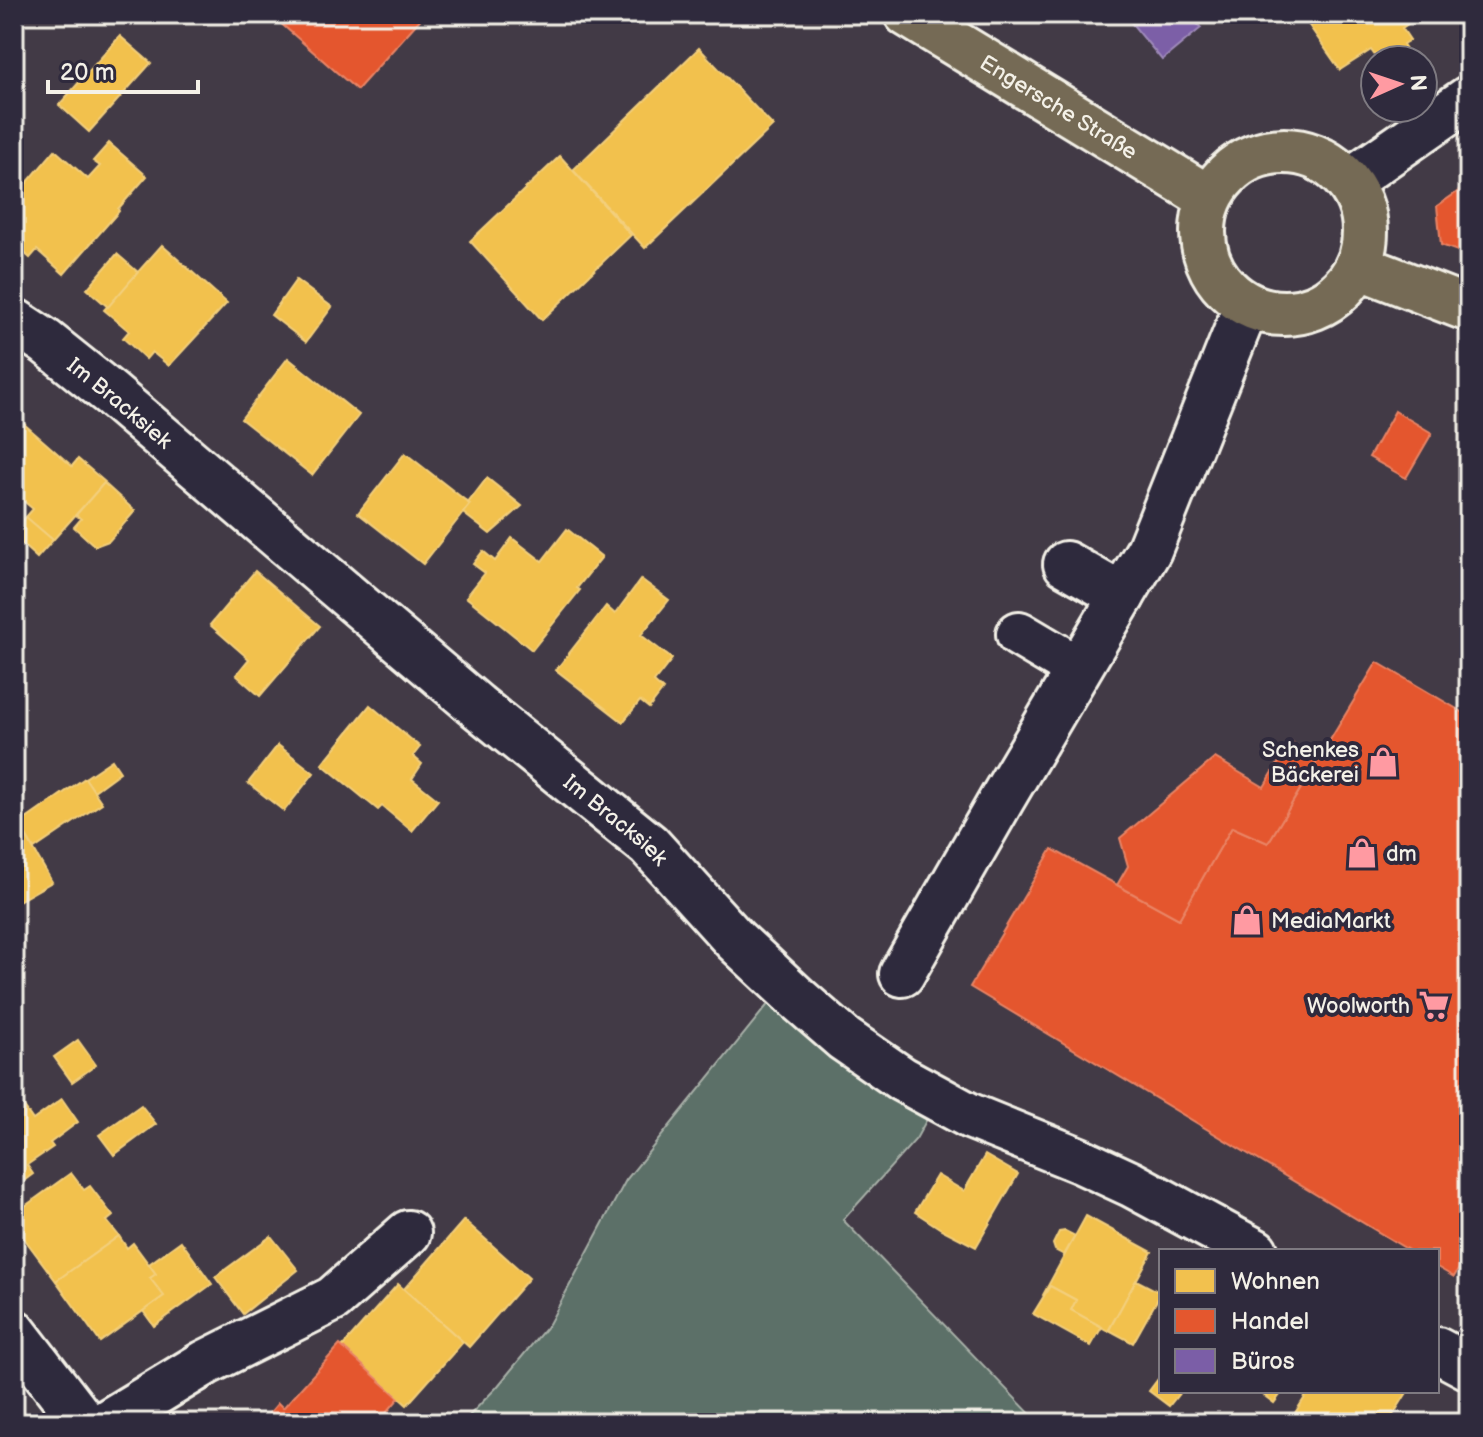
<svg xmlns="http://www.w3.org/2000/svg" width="1483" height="1437" font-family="'Balsamiq Sans',sans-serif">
<rect width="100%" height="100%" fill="#423a46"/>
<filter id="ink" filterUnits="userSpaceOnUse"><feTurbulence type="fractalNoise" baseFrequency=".0125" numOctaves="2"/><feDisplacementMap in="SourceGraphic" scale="16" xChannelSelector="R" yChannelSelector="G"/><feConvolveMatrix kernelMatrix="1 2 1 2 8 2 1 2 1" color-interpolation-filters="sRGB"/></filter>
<g filter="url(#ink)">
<!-- green -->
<path fill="#5b6f67" stroke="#a8b0a8" stroke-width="2" d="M 769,1003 L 837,1060 L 932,1110 L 916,1139 L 843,1220 L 1039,1423 L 462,1423 L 497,1387 L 549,1324 L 626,1180 Z"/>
<!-- homes -->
<g fill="#f2c14e" stroke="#f3cf7c" stroke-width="2">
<path d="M 1301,14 L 1422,14 L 1402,28 L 1410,40 L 1403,44 L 1406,49 L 1391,60 L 1388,60 L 1386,57 L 1378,60 L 1371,50 L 1340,70 Z"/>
<path d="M 120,36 L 151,63 L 89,132 L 59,105 Z"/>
<path d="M 699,48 L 773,126 L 645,248 L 573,170 Z"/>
<path d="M 109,143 L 147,176 L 118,209 L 119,211 L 64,274 L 37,250 L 30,258 L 14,244 L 14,198 L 55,150 L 88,179 L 100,166 L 93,161 Z"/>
<path d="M 560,156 L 631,235 L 542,320 L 470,241 Z"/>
<path d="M 162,245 L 227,303 L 169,366 L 152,352 L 146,359 L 123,338 L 129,331 L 104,310 Z"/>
<path d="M 117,254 L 138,272 L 108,307 L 87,289 Z"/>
<path d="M 296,280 L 332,307 L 306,342 L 271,315 Z"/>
<path d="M 288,358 L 359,415 L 312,475 L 241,419 Z"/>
<path d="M 14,415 L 24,424 L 14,435 Z"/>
<path d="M 24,424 L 72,466 L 78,459 L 105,482 L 53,540 L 26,517 L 33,509 L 14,493 L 14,435 Z"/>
<path d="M 405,453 L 470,504 L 423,564 L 358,513 Z"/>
<path d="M 487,478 L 522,506 L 490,534 L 463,513 L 470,504 L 468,503 Z"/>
<path d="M 104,483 L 135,511 L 109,541 L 95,546 L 74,527 L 81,519 L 76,515 Z"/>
<path d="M 26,517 L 53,540 L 37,558 L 14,537 L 14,530 Z"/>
<path d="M 567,529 L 602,557 L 577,588 L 580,590 L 532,650 L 466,597 L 485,573 L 473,564 L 483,551 L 495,561 L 512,538 L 542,561 Z"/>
<path d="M 255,571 L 320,626 L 260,696 L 236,675 L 249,659 L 210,625 Z"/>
<path d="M 641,579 L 669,600 L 641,635 L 672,659 L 654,682 L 663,690 L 649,708 L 640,701 L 623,722 L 556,670 L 606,606 L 615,614 Z"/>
<path d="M 370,705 L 420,747 L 413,756 L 422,764 L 412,779 L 438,800 L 412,831 L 382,806 L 378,810 L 322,764 Z"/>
<path d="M 278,745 L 314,773 L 284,811 L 248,783 Z"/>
<path d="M 112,760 L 120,772 L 94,791 L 85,778 Z"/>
<path d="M 85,778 L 102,803 L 34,849 L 19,824 Z"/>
<path d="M 19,824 L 52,882 L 17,902 L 14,897 L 14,826 Z"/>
<path d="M 78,1040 L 96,1065 L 72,1082 L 54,1057 Z"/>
<path d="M 17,1097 L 33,1120 L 62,1099 L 78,1122 L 50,1143 L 53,1147 L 27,1165 L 33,1174 L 21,1183 L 20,1181 L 14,1184 L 14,1099 Z"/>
<path d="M 141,1105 L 156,1124 L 114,1155 L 99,1135 Z"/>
<path d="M 985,1155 L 1018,1174 L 976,1247 L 941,1229 L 915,1212 L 937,1175 L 964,1191 Z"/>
<path d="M 71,1173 L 84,1190 L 90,1186 L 113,1216 L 107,1221 L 119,1236 L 56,1281 L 14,1225 L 14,1214 Z"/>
<path d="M 1086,1216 L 1152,1252 L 1108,1331 L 1071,1310 L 1076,1300 L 1050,1286 L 1044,1296 L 1043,1295 Z"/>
<path d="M 464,1220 L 529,1278 L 469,1347 L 404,1289 Z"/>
<path d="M 1065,1231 L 1075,1236 L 1064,1255 L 1055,1250 L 1053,1244 L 1059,1232 Z"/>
<path d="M 119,1236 L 127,1248 L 133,1243 L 156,1274 L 150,1278 L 164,1296 L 100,1342 L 56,1281 Z"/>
<path d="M 271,1236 L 298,1270 L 243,1314 L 215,1277 Z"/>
<path d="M 181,1241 L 212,1284 L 154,1326 L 143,1311 L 164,1296 L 150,1278 L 156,1274 L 149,1264 Z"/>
<path d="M 1136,1280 L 1161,1293 L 1133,1343 L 1109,1330 Z"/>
<path d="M 398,1284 L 463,1342 L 407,1405 L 342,1347 Z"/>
<path d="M 1050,1286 L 1076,1300 L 1071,1310 L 1102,1327 L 1091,1346 L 1033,1314 Z"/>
<path d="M 1161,1375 L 1161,1391 L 1181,1391 L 1169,1406 L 1149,1391 Z"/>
<path d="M 1258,1391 L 1283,1391 L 1274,1403 Z"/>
<path d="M 1309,1391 L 1408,1391 L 1388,1423 L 1311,1423 L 1295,1413 Z"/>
</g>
<!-- shops -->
<g fill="#e4572e" stroke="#e98566" stroke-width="2">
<path d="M 270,14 L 425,14 L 357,90 Z"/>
<path d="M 1469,184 L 1469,255 L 1441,245 L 1437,206 Z"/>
<path d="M 1395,411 L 1432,433 L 1406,478 L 1369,457 Z"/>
<path d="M 1377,662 L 1469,716 L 1469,1251 L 1454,1277 L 1437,1267 L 1437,1251 L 1410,1251 L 970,987 L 1052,849 L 1179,919 L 1232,827 L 1268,843 Z"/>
<path d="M 1291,742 L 1319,758 L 1268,843 L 1232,827 L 1179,919 L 1117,885 L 1128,866 L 1120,838 L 1215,758 L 1264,787 Z"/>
<path d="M 340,1345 L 399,1398 L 381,1419 L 385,1423 L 261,1423 L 278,1403 L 283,1408 Z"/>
</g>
<!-- offices -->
<path fill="#7b5ea7" stroke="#9f8aba" stroke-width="2" d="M 1124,14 L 1189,14 L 1201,28 L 1162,60 Z"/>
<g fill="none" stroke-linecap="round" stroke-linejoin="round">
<!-- minor casing -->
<g stroke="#f4f1e8" stroke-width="50">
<g id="minor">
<path d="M 1348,182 L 1469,98"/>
<path id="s1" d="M 14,321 L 46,342 L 111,394 L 477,706 L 649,845 L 735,940 L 798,999 L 844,1039 L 902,1079 L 970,1116 L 1079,1160 L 1131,1184 L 1255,1251"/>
<path d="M 1066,564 L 1122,596"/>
<path d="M 1019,634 L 1078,669"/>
<path d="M 902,974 L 1002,799 L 1149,550 L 1247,305"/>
<path d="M 14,1332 L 84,1423"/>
<path d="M 1437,1350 L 1469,1367"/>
<path d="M 106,1423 L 205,1363 L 333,1299 L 408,1233"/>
</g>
</g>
<!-- major casing -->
<g stroke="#f4f1e8" stroke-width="50">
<g id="major">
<path id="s2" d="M 907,14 L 1209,198"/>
<circle cx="1284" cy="232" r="81"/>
<path d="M 1358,266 L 1469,309"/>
</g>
</g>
<!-- minor -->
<use href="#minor" stroke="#2f2a3d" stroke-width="44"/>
<!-- major -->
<use href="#major" stroke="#756b55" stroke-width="44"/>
</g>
</g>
<!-- icons -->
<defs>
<g id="shop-bare" transform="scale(2.4)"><path d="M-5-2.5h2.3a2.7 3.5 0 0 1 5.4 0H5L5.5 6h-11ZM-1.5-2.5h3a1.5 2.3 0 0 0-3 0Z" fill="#ff9aa2" stroke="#2f2a3d" stroke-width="2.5" paint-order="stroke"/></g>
<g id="supermarket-bare" transform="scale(2.4)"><path d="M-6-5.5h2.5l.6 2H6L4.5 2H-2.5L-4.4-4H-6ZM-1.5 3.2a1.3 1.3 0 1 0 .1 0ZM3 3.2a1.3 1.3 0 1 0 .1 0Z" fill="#ff9aa2" stroke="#2f2a3d" stroke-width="2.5" paint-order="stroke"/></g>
</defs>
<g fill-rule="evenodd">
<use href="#shop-bare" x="1383" y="762"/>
<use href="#shop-bare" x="1362" y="853"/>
<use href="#shop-bare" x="1247" y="920"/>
<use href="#supermarket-bare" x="1434" y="1005"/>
</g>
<g text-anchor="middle" stroke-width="8" stroke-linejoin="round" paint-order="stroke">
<!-- street labels -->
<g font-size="22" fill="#f4f1e8" stroke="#2f2a3d">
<text dy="8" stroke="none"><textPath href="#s2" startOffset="178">Engersche Straße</textPath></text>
<text dy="8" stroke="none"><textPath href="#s1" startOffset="134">Im Bracksiek</textPath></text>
<text dy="8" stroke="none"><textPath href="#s1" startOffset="782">Im Bracksiek</textPath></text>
</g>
<!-- poi labels -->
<g font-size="22" fill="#f4f1e8" stroke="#2f2a3d" text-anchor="end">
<text x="1359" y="757">Schenkes<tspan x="1359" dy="25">Bäckerei</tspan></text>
<text x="1386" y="861" text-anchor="start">dm</text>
<text x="1271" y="928" text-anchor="start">MediaMarkt</text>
<text x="1410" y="1013">Woolworth</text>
</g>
</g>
<!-- margin -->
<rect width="1483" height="1437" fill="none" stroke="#2f2a3d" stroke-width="48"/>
<rect x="24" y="24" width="1435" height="1389" fill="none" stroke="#f4f1e8" stroke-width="3" filter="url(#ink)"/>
<!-- legend -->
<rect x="1159" y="1249" width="280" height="144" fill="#2f2a3d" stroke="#7e7a81" stroke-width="2"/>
<rect x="1175" y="1269" width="40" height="24" fill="#f2c14e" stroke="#7e7a81" stroke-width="2"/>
<text x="1231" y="1289" font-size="24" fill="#f4f1e8">Wohnen</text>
<rect x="1175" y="1309" width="40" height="24" fill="#e4572e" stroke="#7e7a81" stroke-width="2"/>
<text x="1231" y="1329" font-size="24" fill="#f4f1e8">Handel</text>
<rect x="1175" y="1349" width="40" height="24" fill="#7b5ea7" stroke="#7e7a81" stroke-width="2"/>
<text x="1231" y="1369" font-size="24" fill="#f4f1e8">Büros</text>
<!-- north arrow -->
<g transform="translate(1399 84) rotate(87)"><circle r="38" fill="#2f2a3d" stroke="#7e7a81" stroke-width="2"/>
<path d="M0-6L14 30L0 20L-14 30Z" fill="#ff9aa2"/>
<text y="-12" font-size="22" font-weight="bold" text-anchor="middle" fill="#f4f1e8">N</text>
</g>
<!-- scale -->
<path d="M48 80v12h150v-12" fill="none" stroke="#f4f1e8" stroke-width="4"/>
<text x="60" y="80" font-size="24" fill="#f4f1e8" stroke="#2f2a3d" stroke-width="6" paint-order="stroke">20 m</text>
</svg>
